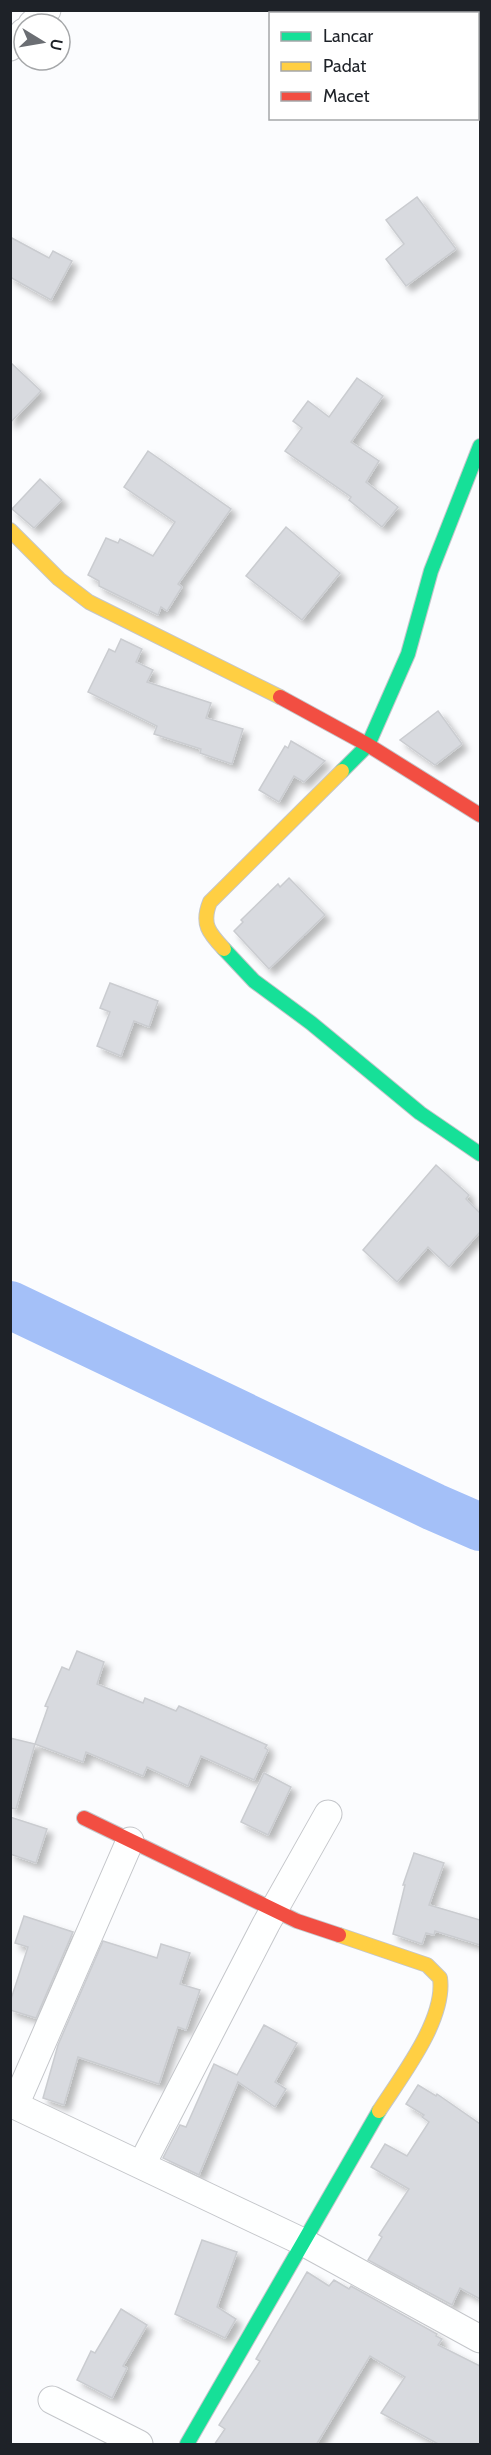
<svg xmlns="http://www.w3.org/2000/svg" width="491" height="2455" font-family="Cabin,sans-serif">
<defs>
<filter id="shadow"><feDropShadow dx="5.5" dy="5.5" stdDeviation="3" flood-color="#0004"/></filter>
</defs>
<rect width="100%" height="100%" fill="#fbfcfe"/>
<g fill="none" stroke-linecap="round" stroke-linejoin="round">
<!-- river -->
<path stroke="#a4c0f8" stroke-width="48" d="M 10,1305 L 434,1507 L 480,1527"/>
</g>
<!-- building -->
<g fill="#d8dadf" stroke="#caccd0" stroke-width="1.5" filter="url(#shadow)">
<path d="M 417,197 L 456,249 L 406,286 L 386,259 L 404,244 L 386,220 Z"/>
<path d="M 10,237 L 49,258 L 53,251 L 72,261 L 51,300 L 10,277 Z"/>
<path d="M 10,362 L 41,391 L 10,423 Z"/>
<path d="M 357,378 L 383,396 L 351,442 L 379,461 L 366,482 L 398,507 L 382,527 L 349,500 L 351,497 L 285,451 L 302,428 L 293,421 L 308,401 L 329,417 Z"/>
<path d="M 148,451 L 231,509 L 178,584 L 182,587 L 167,611 L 161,607 L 158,615 L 99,586 L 99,581 L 88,575 L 106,538 L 118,543 L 120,539 L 153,556 L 175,522 L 124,487 Z"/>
<path d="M 40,479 L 62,500 L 34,528 L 12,509 Z"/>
<path d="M 286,527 L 340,573 L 302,620 L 246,576 Z"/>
<path d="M 121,639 L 142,649 L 136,662 L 153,670 L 147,682 L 211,703 L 206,718 L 243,729 L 232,764 L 200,753 L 201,749 L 154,734 L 157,726 L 88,692 L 109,649 L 115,652 Z"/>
<path d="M 438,711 L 462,744 L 435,765 L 400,740 Z"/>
<path d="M 291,741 L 325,761 L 304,782 L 294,776 L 279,802 L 259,790 L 285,746 L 288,748 Z"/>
<path d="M 289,878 L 325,915 L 269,969 L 234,931 L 243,922 L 241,920 L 278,884 L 280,887 Z"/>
<path d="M 110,983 L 158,1001 L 149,1027 L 134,1021 L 121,1056 L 97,1046 L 110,1012 L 100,1008 Z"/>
<path d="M 436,1165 L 469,1195 L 466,1199 L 480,1213 L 480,1232 L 449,1267 L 428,1247 L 397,1282 L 363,1250 Z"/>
<path d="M 77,1651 L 104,1662 L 97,1684 L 143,1703 L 145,1698 L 176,1711 L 179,1706 L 267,1745 L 265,1748 L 268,1750 L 254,1780 L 201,1756 L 188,1786 L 147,1767 L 143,1776 L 86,1752 L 83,1762 L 35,1744 L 48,1707 L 45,1706 L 62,1667 L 69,1670 Z"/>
<path d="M 10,1738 L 35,1744 L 16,1809 L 10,1808 Z"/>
<path d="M 264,1773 L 291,1787 L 268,1835 L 241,1822 Z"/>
<path d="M 10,1817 L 47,1829 L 36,1863 L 10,1854 Z"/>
<path d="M 414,1853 L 444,1863 L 429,1905 L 480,1920 L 480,1945 L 435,1931 L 434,1935 L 426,1933 L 422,1944 L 393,1934 L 405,1885 L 403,1885 Z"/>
<path d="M 24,1916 L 73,1932 L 36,2018 L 10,2010 L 10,2002 L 28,1947 L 15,1943 Z"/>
<path d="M 103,1941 L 157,1958 L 161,1944 L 190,1953 L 180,1984 L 200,1990 L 186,2030 L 178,2027 L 159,2084 L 78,2057 L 64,2105 L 43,2098 L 58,2045 Z"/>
<path d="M 264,2025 L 297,2043 L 275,2082 L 286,2089 L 275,2107 L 238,2082 L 199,2175 L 163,2158 L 180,2125 L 186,2127 L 214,2064 L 237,2075 Z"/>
<path d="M 418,2085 L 436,2096 L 437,2094 L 480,2124 L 480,2299 L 460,2288 L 452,2305 L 368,2260 L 382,2237 L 379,2235 L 409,2189 L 371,2167 L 385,2144 L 407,2156 L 429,2122 L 422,2117 L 424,2115 L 406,2104 Z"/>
<path d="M 202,2240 L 237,2252 L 217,2307 L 236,2319 L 225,2338 L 175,2314 Z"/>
<path d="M 307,2272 L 329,2286 L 334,2280 L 349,2289 L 351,2286 L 437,2334 L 436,2336 L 442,2339 L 438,2345 L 480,2366 L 480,2445 L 440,2445 L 381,2413 L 405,2377 L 370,2356 L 316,2445 L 214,2445 L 225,2429 L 219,2425 L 260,2361 L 256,2359 Z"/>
<path d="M 121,2309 L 147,2325 L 123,2366 L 127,2368 L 112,2398 L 77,2380 L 91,2351 L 95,2353 Z"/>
</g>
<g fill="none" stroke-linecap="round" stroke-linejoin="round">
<!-- street casing -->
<g stroke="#c4c6ca" stroke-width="29">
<g id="street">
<path d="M 32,24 L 47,10"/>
<path d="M 10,47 L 24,32"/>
<path d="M 10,2103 L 303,2242 L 480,2339"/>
<path d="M 15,2105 L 130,1841"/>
<path d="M 142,2164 L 266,1924 L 328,1814"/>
<path d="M 52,2400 L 139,2444"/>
</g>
</g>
<!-- fast casing -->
<g stroke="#c4c6ca" stroke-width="16">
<g id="fast">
<path d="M 342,771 L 368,745 L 408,654 L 431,571 L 480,446"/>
<path d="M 224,949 L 254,981 L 311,1023 L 420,1113 L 480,1154"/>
<path d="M 187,2444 L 379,2111"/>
</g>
</g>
<!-- slow casing -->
<g stroke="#c4c6ca" stroke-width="16">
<g id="slow">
<path d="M 10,530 L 59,579 L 89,602 L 280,697"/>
<path d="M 224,949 C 209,933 201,924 210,902 L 342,771"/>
<path d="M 339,1935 L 427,1965 L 440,1978 C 446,2020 400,2078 379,2111"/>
</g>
</g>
<!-- jam casing -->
<g stroke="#c4c6ca" stroke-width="16">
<g id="jam">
<path d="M 280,697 L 368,745 L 480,815"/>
<path d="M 84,1818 L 297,1921 L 339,1935"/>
</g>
</g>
<!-- street -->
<use href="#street" stroke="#feffff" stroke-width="27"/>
<!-- fast -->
<use href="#fast" stroke="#16e098" stroke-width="14"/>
<!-- slow -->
<use href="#slow" stroke="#ffcf43" stroke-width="14"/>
<!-- jam -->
<use href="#jam" stroke="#f24e42" stroke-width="14"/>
</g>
<!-- border -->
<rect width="491" height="2455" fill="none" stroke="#1e2228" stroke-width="24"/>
<!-- legend -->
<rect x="269" y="12" width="210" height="108" fill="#ffffff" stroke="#a5a7a9" stroke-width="1.5"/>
<rect x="281" y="32" width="30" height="9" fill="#16e098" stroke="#a5a7a9" stroke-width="1.5"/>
<text x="323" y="42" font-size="18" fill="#1e2228">Lancar</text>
<rect x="281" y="62" width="30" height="9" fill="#ffcf43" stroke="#a5a7a9" stroke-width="1.5"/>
<text x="323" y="72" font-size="18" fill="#1e2228">Padat</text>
<rect x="281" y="92" width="30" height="9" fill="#f24e42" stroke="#a5a7a9" stroke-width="1.5"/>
<text x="323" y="102" font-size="18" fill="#1e2228">Macet</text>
<!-- north arrow -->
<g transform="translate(42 42) rotate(101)"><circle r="28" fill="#ffffff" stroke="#a5a7a9" stroke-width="1.5"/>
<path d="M0-4.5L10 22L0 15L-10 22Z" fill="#6b6e73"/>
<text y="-9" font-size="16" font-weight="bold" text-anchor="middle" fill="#1e2228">U</text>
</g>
</svg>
